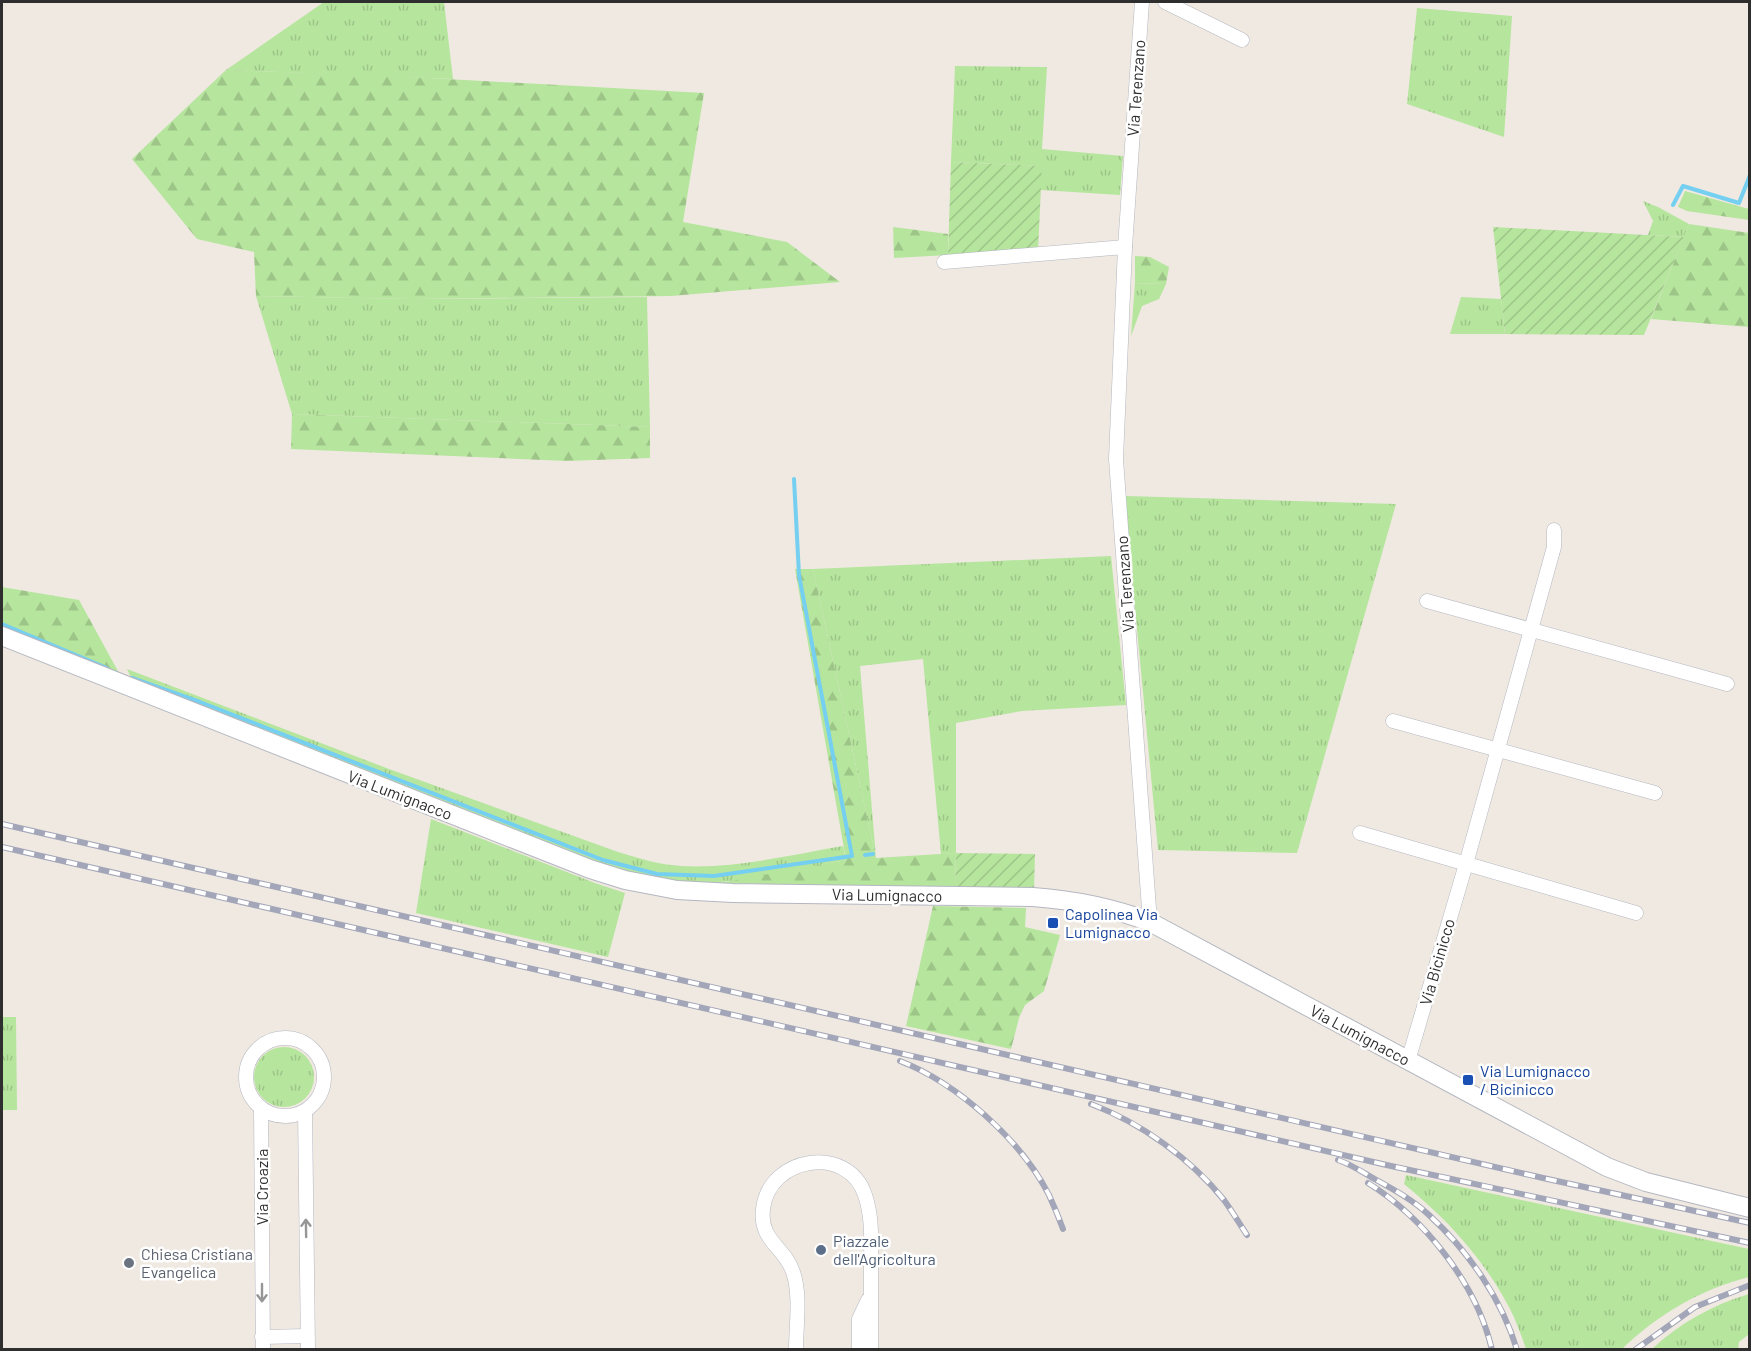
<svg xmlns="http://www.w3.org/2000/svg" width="1751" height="1351" font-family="Barlow,sans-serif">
<defs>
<pattern id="grass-tufts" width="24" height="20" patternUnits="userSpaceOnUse" patternTransform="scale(1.5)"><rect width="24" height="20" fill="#b6e59e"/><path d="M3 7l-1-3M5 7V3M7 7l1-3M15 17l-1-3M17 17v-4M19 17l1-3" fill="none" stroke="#9dc588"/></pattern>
<pattern id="forest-firs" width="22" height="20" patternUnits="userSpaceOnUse" patternTransform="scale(1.5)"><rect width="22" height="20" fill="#b6e59e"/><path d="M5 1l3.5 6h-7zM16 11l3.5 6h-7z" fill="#9dc588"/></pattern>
<pattern id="garden-furrows" width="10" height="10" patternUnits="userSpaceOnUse" patternTransform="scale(1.5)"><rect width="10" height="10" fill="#b6e59e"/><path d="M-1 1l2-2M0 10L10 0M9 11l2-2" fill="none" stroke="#9dc588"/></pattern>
</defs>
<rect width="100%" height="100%" fill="#efe9e1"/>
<!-- grass -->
<g fill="url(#grass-tufts)">
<path d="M 324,2 L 444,2 L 453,79 L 226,70 Z"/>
<path d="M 1417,8 L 1512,16 L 1504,137 L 1407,104 Z"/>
<path d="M 955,66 L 1047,67 L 1042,149 L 1123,156 L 1120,195 L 1041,190 L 1041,166 L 951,162 Z"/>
<path d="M 1643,201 L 1658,207 L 1689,224 L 1684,237 L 1648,235 L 1653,221 Z"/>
<path d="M 1135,283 L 1166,284 L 1159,299 L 1142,306 L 1131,336 Z"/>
<path d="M 256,296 L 412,299 L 647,297 L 650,427 L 292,414 Z"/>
<path d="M 1461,297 L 1501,299 L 1505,334 L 1450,334 Z"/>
<path d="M 1126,496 L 1396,504 L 1297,853 L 1158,850 L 1129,545 Z"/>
<path d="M 1111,556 L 1126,705 L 1022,711 L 956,723 L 956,853 L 941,854 L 923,659 L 860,666 L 876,858 L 813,569 Z"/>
<path d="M 127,669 L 389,769 L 618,852 C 638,858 660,865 681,866 C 735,869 790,855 843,846 L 846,860 C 796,869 731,887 681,882 C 654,880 627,871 600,866 L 132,680 Z"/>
<path d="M 431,819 L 595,883 L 625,893 L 608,957 L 416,913 Z"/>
<path d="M 2,1017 L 16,1017 L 17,1110 L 2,1110 Z"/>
<circle cx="284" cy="1077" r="30"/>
<path d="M 1406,1175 L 1749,1249 L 1749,1277 C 1701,1289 1657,1315 1622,1349 L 1526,1349 C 1521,1335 1516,1320 1509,1307 C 1483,1258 1447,1219 1404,1184 Z"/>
<path d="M 1749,1294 L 1749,1334 L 1739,1342 L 1738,1349 L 1652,1349 C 1680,1323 1712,1305 1749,1294 Z"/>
</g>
<!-- forest -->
<g fill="url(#forest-firs)">
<path d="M 226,70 L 374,75 L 704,93 L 683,222 L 787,242 L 840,282 L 671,296 L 412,299 L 256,296 L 254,252 L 197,239 L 132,159 Z"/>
<path d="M 1685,191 L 1749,209 L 1749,220 L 1687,211 L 1678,207 Z"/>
<path d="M 1689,224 L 1749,233 L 1749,327 L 1651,319 Z"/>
<path d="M 893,227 L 948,234 L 948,255 L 894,258 Z"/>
<path d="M 1135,256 L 1150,257 L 1169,267 L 1166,284 L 1135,283 Z"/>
<path d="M 292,414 L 650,427 L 650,458 L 567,461 L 291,449 Z"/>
<path d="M 795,569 L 813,569 L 876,858 L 956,853 L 955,887 L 703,883 L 725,882 L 846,860 Z"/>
<path d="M 2,587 L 79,600 L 119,673 L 2,624 Z"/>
<path d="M 933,906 L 1026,908 L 1025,927 L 1060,935 L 1044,991 L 1025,1005 L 1019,1018 L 1011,1049 L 906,1026 Z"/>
</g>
<!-- garden -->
<g fill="url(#garden-furrows)">
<path d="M 951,162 L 1042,166 L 1038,251 L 948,255 Z"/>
<path d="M 1493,227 L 1684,237 L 1644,335 L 1505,334 Z"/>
<path d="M 956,853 L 1035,854 L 1034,890 L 955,887 Z"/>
</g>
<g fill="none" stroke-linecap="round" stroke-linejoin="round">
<!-- stream -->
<g stroke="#75cff0" stroke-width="4">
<path d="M 1673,205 L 1683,186 L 1739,203 L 1750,175"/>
<path d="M 2,624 L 107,668"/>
<path d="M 132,678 L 200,702 L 603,860 L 657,874 L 714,876 L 852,856 L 799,575 L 794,479"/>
<path d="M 865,855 L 873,854"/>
</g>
<!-- street casing -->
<g stroke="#b4b7c1" stroke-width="15">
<g id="street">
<path d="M 1142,2 L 1125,247 L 1116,459 L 1150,922"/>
<path d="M 1165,2 L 1242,40"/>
<path d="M 944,262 L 1125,247"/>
<path d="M 1427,601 L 1727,684"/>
<path d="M 1393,721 L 1655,793"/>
<path d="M 1360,833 L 1636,913"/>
<circle cx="285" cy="1077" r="39"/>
<path d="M 1408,1061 L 1466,864 L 1554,547 L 1554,530"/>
<path d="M 261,1109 L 263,1350"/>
<path d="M 305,1111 L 308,1350"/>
<path d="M 262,1337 L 307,1336"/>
<path d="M 796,1350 C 796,1326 801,1295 793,1272 C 785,1247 759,1241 763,1209 C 769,1156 848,1144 865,1195 C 873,1219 871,1243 871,1268 C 871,1295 871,1322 871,1350"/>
<path d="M 859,1350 L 859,1319 L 868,1300"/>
</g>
</g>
<!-- secondary casing -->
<g stroke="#b4b7c1" stroke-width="20">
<path id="secondary" d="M 2,636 L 453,815 L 590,869 L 625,880 L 677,890 L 733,893 L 1033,897 C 1074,900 1111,907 1150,922 L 1607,1167 L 1646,1182 L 1750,1208"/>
</g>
<!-- street -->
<use href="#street" stroke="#fff" stroke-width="14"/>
<!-- secondary -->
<use href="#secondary" stroke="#fff" stroke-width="18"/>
<!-- rail casing -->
<g stroke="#a3a6b8" stroke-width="6">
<g id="rail">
<path d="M 2,824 L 1543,1178 L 1750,1223"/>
<path d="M 2,847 L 1391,1166 L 1750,1243"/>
<path d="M 900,1061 C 957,1083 1021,1140 1049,1195 C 1054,1206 1059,1218 1063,1229"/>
<path d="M 1091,1104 C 1141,1123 1190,1158 1224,1200 C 1232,1211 1239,1223 1247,1235"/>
<path d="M 1338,1160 C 1350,1164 1361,1171 1371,1177 C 1391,1188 1412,1199 1429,1215 C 1468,1251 1502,1299 1517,1350"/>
<path d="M 1368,1183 C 1424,1218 1477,1284 1492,1350"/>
<path d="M 1635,1350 L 1695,1307 L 1750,1285"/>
</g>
</g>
<!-- rail -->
<use href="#rail" stroke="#fff" stroke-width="4" stroke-dasharray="11" stroke-linecap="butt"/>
</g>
<!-- one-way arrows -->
<defs><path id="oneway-shaft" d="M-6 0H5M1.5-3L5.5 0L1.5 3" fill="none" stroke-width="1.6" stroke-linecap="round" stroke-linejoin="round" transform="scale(1.5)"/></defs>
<g stroke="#969696">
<use href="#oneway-shaft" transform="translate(306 1228) rotate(-91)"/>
<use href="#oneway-shaft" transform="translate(262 1293) rotate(90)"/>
</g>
<!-- markers -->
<g fill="#1a4fb4" stroke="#fff" stroke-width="2">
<rect x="1047" y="917" width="12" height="12" rx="3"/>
<rect x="1462" y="1074" width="12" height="12" rx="3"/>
</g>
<circle fill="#5c6f8a" stroke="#fff" stroke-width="2" cx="821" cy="1250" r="6"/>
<circle fill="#6b7280" stroke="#fff" stroke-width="2" cx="129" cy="1263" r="6"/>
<g text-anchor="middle" stroke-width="5" stroke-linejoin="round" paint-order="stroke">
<!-- street labels -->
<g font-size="16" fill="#2e2e2e" stroke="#fff">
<text transform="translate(1136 88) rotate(-86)" y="6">Via Terenzano</text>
<text transform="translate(1125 584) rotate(-94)" y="6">Via Terenzano</text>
<text transform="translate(400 795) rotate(21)" y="6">Via Lumignacco</text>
<text transform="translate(887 895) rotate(1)" y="6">Via Lumignacco</text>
<text transform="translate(1437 962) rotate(-74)" y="6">Via Bicinicco</text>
<text transform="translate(1360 1035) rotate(28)" y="6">Via Lumignacco</text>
<text transform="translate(262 1187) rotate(-90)" y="6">Via Croazia</text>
</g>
<!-- transit labels -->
<g font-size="16" fill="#164399" stroke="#fff" text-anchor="start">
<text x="1065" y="920">Capolinea Via<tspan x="1065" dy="18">Lumignacco</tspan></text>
<text x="1480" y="1077">Via Lumignacco<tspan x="1480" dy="18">/ Bicinicco</tspan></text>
</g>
<!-- service labels -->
<g font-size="16" fill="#4e5e75" stroke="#fff" text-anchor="start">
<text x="833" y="1247">Piazzale<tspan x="833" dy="18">dell'Agricoltura</tspan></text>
</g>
<!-- worship labels -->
<g font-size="16" fill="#5b616d" stroke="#fff" text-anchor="start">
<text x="141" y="1260">Chiesa Cristiana<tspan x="141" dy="18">Evangelica</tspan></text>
</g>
</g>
<!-- border -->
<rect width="1751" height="1351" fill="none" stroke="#2e2e2e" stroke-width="6"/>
</svg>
